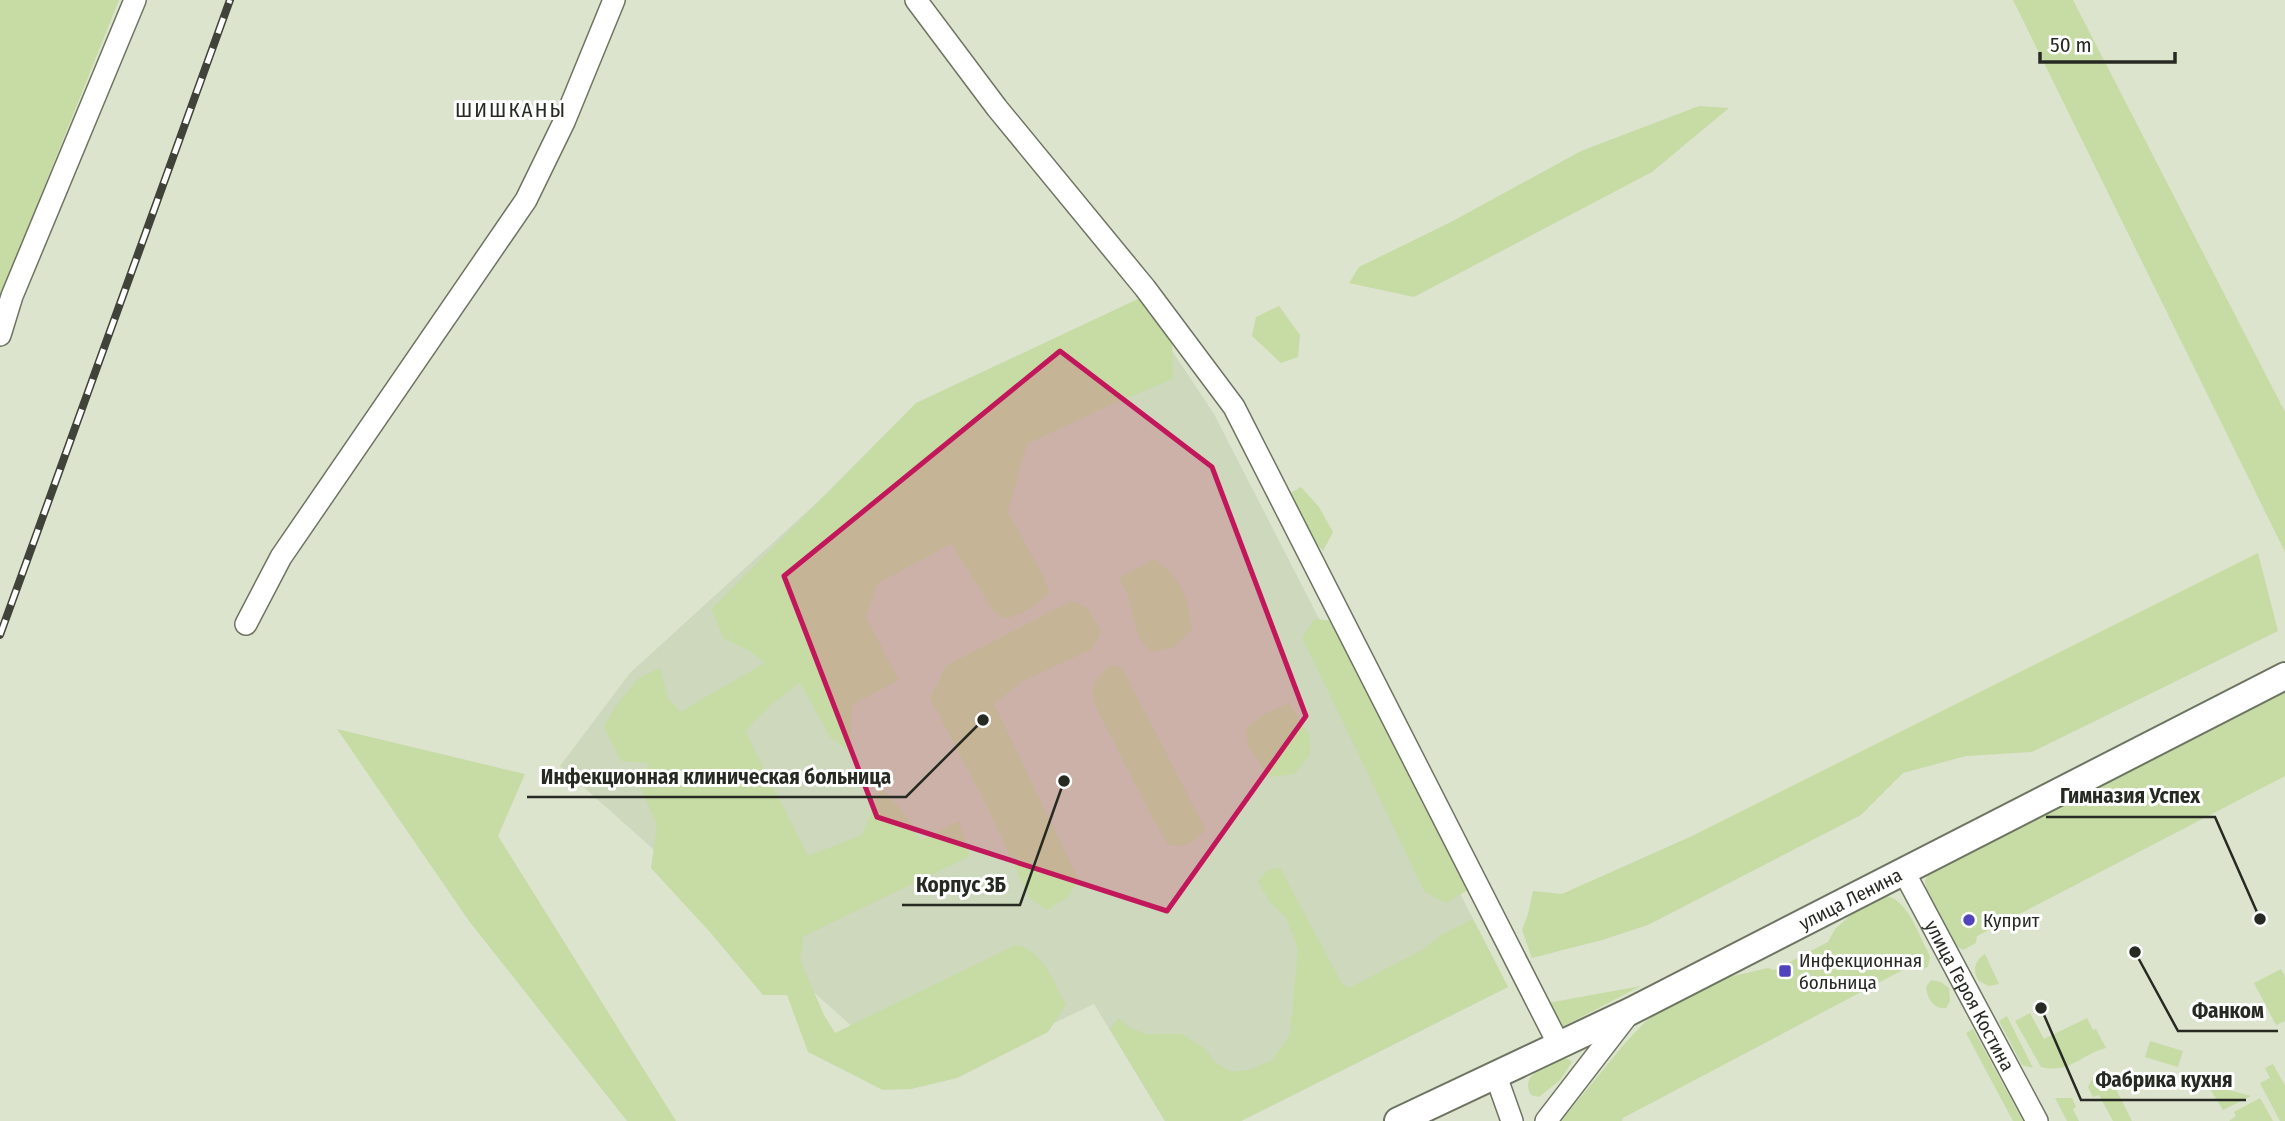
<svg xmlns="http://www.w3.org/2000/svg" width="2285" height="1121" font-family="'Fira Sans Condensed',sans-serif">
<rect width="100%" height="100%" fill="#dce4ce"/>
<!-- built -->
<path fill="#cdd8bc" d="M 1147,313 L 1214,414 L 1508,987 L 1241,1121 L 1165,1121 L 1094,1004 L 920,1087 L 560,766 L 630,673 L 901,426 Z"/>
<!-- green -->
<g fill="#c7dba5">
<path d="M 0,0 L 119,0 L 42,192 L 0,316 Z"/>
<path d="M 2013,0 L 2073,0 L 2285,412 L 2285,552 Z"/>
<path d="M 1699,106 L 1729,108 L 1652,172 L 1414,297 L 1349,283 L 1359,267 L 1451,222 L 1581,151 Z"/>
<path d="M 1140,298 L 1172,335 L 1173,379 L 1117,402 L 1027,444 L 1008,512 L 1044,577 L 1049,593 L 1032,608 L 1006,619 L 995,613 L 951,544 L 878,583 L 866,617 L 899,680 L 852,705 L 851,752 L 830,737 L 800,682 L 771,705 L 745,731 L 808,856 L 862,835 L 881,788 L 902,811 L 921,840 L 959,821 L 970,856 L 804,936 L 800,960 L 824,1015 L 835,1033 L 1016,945 C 1042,949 1055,984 1066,1005 L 1048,1032 L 957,1078 L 911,1089 L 883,1090 L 808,1052 L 787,995 L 763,995 L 709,931 L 651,868 L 657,825 L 639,784 L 649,763 L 621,761 L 604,727 L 615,707 L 639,678 L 660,668 L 668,698 L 680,712 L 765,663 L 750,651 L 723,638 L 712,609 L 916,403 Z"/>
<path d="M 1279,306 L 1300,335 L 1298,357 L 1281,363 L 1252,336 L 1256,317 Z"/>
<path d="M 1301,487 L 1319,507 L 1333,532 L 1323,551 L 1303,528 L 1289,494 Z"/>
<path d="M 2258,553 L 2278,631 L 2032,752 L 1966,756 L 1903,773 L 1861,815 L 1648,925 L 1602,940 L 1532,958 L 1522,930 L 1528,914 L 1533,891 L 1562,894 L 1692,836 Z"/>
<path d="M 1154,559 C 1183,579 1187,596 1192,629 L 1174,647 L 1151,652 L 1139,638 L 1128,595 L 1119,578 Z"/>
<path d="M 1071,601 L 1088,608 L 1101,632 L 1092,649 L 1023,681 L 994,704 L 1079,880 L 1067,898 L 1046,910 L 1029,897 L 987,806 L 930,698 L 946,666 Z"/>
<path d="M 1315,619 L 1332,621 L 1468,890 L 1446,903 L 1425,892 L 1302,637 Z"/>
<path d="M 1111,665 L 1122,668 L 1206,830 C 1192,842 1187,849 1168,844 L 1158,828 L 1097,709 C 1090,684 1092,682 1111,665 Z"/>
<path d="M 2285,685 L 2285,776 L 1977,936 L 1976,943 L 1963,950 L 1956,946 L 1926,889 L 1925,881 L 1929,873 Z"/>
<path d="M 1289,703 L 1310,737 L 1309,756 L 1294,774 L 1269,777 L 1248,746 L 1246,728 L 1265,714 Z"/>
<path d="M 337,729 L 525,774 L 498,836 L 676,1121 L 627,1121 L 469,921 Z"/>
<path d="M 1280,868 L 1341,982 L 1349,988 L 1424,949 L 1441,935 L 1473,919 L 1508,987 L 1241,1121 L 1165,1121 L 1110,1029 L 1119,1018 L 1130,1028 L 1146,1034 L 1182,1034 L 1204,1048 L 1216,1063 L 1232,1072 L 1252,1069 L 1272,1060 L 1290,1035 L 1298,949 L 1286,917 L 1271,903 L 1258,882 L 1268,870 Z"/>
<path d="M 1886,896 C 1908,900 1918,934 1928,952 L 1930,957 L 1928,967 L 1919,970 L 1914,964 L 1623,1118 L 1622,1121 L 1561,1121 L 1626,1042 L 1645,1022 L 1663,1009 L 1721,979 L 1768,968 L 1774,970 L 1828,942 L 1835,929 L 1859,908 Z"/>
<path d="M 1985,954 L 1999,984 L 1989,986 L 1979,981 C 1972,971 1974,961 1985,954 Z"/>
<path d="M 2281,969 L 2285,977 L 2285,1021 L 2276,1025 L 2254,983 Z"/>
<path d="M 1931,980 L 1941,982 L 1949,988 L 1950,1001 L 1946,1008 C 1934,1010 1927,998 1926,987 Z"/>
<path d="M 1641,986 L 1556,1030 L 1542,1004 Z"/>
<path d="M 2030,1013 L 2044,1039 L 2087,1018 L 2093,1030 L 2096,1029 L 2106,1048 C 2080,1055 2070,1074 2041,1067 L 2015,1021 Z"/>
<path d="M 2007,1016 L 2033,1068 L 2022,1065 L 1999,1021 Z"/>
<path d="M 1973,1029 L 2023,1121 L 2013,1121 L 1966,1033 Z"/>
<path d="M 2150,1041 L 2183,1051 L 2178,1067 L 2145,1057 Z"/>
<path d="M 1561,1059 L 1568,1059 L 1572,1062 L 1560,1080 L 1539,1097 L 1531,1095 C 1519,1074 1547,1066 1561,1059 Z"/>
<path d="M 2273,1064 L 2285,1086 L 2285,1121 L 2280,1121 L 2260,1083 L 2270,1078 L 2265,1068 Z"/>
<path d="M 2106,1069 L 2132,1121 L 2113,1121 L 2099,1095 L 2093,1097 L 2088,1087 L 2093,1077 Z"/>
<path d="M 2207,1084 L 2251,1096 L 2223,1110 Z"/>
<path d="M 2055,1098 L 2072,1098 L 2076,1107 L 2073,1109 L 2079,1121 L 2067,1121 Z"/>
<path d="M 2260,1098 L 2273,1121 L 2229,1121 L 2236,1116 L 2234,1112 Z"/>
</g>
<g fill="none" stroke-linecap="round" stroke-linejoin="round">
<!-- minor casing -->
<g stroke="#6d7562" stroke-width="24">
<g id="minor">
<path d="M 916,0 L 997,108 L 1145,288 L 1234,407 L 1559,1045"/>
<path d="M 0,335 L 12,296 L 135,0"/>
<path d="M 246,624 L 281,557 L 526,200 L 564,122 L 614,0"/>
<path id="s1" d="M 1904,872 L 2037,1121"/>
<path d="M 1496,1076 L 1512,1121"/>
<path d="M 1546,1121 L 1630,1012"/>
</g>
</g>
<!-- major casing -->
<g stroke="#6d7562" stroke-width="30">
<g id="major">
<path id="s2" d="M 1398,1121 L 1631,1011 L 2285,676"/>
</g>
</g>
<!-- minor -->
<use href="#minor" stroke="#fff" stroke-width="21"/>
<!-- major -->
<use href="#major" stroke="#fff" stroke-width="26"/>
<!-- rail casing -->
<g stroke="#404339" stroke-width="8">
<path id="rail" d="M 0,635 L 230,0"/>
</g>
<!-- rail -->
<use href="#rail" stroke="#fff" stroke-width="5" stroke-dasharray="16" stroke-linecap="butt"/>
</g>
<!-- marked area -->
<path fill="#c2185b" fill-opacity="0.2" stroke="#c2185b" stroke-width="5" stroke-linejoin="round" d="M 1060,351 L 1212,467 L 1306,716 L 1167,911 L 877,817 L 784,576 Z"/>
<!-- markers -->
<g fill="#5143bb" stroke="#fff" stroke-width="2.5">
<circle cx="1969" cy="920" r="7"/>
<rect x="1778" y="964" width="14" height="14" rx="3.5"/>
</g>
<g text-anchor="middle" stroke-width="6" stroke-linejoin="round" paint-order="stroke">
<!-- street labels -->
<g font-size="19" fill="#272a22" stroke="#fff">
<text dy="7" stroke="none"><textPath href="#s2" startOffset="504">улица Ленина</textPath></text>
<text dy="7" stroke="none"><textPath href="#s1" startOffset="140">улица Героя Костина</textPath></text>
</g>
<!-- poi labels -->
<g font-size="19" fill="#272a22" stroke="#fff" text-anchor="start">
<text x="1983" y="927">Куприт</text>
<text x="1799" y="967">Инфекционная<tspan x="1799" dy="22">больница</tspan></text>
</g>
<!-- neighbourhood labels -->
<g font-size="21" letter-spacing="2" fill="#272a22" stroke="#fff">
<text x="511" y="117">ШИШКАНЫ</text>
</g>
</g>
<!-- callouts -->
<path fill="none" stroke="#272a22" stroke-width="2.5" d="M983 720L906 797H527M2260 919L2215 817H2046M1064 781L1020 905H902M2135 952L2178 1031H2278M2041 1008L2081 1100H2246"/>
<g fill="#272a22" stroke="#fff" stroke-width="2.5">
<circle cx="983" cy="720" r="7"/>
<circle cx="2260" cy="919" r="7"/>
<circle cx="1064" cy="781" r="7"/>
<circle cx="2135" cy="952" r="7"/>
<circle cx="2041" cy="1008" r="7"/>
</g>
<g font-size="21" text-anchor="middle" font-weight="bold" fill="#272a22" stroke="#fff" stroke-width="6" stroke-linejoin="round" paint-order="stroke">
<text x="716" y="784">Инфекционная клиническая больница</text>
<text x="2130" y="803">Гимназия Успех</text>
<text x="961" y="892">Корпус 3Б</text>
<text x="2228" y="1018">Фанком</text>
<text x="2164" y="1087">Фабрика кухня</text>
</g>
<!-- scale -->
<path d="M2040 52v10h135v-10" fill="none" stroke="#272a22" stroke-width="3.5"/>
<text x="2050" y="52" font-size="21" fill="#272a22" stroke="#ffffff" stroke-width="5" paint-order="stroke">50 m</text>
</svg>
